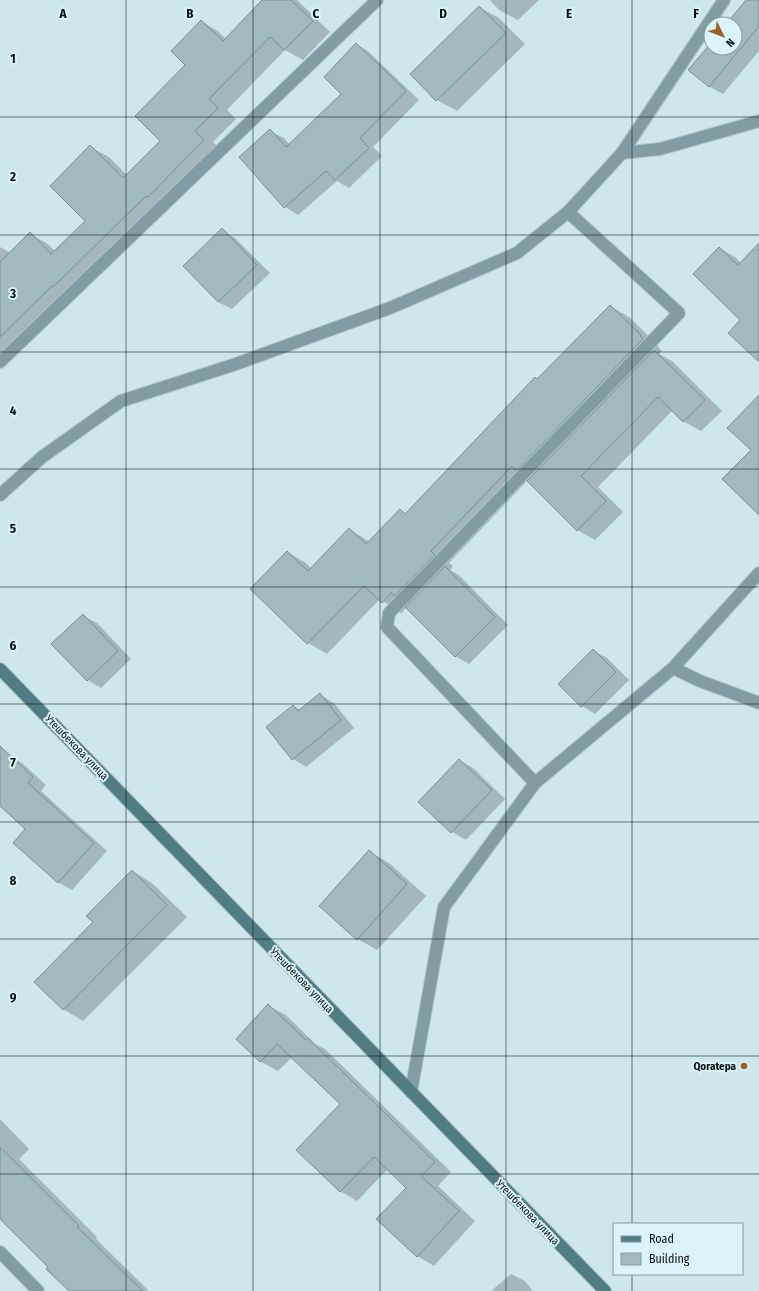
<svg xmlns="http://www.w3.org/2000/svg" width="759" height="1291" font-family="'Fira Sans Condensed',sans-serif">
<rect width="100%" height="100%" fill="#cde7ec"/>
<!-- shadow -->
<g fill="#0003">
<path d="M 263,0 L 297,0 L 330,32 L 303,60 L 285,50 L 227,110 L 236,119 L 213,142 L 222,151 L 0,369 L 0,247 L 11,253 L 30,234 L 48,244 L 55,251 L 86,221 L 90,147 L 109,157 L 127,175 L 161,141 L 201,21 L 219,32 L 226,39 Z"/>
<path d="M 490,0 L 539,0 L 518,20 L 499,10 Z"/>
<path d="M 746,0 L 759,0 L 759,51 L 723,94 L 710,87 L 690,70 L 711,44 L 711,48 L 735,48 L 735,24 L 728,24 L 747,1 Z"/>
<path d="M 479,7 L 499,18 L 525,44 L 457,111 L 437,100 Z"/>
<path d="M 356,44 L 369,52 L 419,100 L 373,147 L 382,156 L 349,188 L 337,181 L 298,215 L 285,207 L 270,131 L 284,138 L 290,145 L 343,94 Z"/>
<path d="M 222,230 L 235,238 L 270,273 L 232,309 L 218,302 L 184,266 Z"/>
<path d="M 759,244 L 759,361 L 742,320 L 719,248 L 735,257 L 741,263 Z"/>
<path d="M 610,306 L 629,317 L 659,346 L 658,347 L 662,351 L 659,354 L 672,361 L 722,411 L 701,431 L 683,421 L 673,410 L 598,487 L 623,512 L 595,540 L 577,530 L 528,480 L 449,563 L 453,566 L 450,570 L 459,575 L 508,625 L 469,664 L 455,656 L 407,607 L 401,613 L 380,599 L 327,654 L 308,643 L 287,552 L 306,563 L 312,569 L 349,529 L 370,542 L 400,510 L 406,514 Z"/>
<path d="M 83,616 L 97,623 L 131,659 L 101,688 L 88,680 Z"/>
<path d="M 593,651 L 607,658 L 629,680 L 595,714 L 582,706 L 560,684 Z"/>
<path d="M 320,695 L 334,703 L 354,728 L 306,767 L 293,759 L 293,706 L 300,710 Z"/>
<path d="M 8,755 L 22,763 L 46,785 L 41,791 L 107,851 L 72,890 L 58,882 L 27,829 L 0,804 L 0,761 Z"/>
<path d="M 459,760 L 473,768 L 505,799 L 466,840 L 452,832 L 419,802 Z"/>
<path d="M 370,852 L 389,863 L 426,896 L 377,950 L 358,939 Z"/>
<path d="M 132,871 L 152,883 L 187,917 L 83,1021 L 63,1009 L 94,922 Z"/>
<path d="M 269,1006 L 286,1015 L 315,1044 L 325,1049 L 451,1172 L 438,1186 L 475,1221 L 434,1266 L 417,1256 L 407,1188 L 388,1169 L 357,1201 L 340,1191 L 341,1104 L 292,1057 L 278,1071 L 261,1062 L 237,1039 Z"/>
<path d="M 0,1119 L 29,1149 L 19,1159 L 97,1237 L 96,1239 L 149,1291 L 70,1291 L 50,1267 L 0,1217 Z"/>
<path d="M 511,1274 L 525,1281 L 533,1291 L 491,1291 Z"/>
</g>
<!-- building -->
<g fill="#a0babe" stroke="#799195">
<path d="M 262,0 L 291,0 L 313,21 L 284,50 L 270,37 L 209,99 L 218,108 L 195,131 L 204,140 L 148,197 L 146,196 L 53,287 L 52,286 L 0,337 L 0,262 L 30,232 L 51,254 L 85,221 L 50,186 L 90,145 L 123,178 L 160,141 L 135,116 L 185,65 L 171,51 L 201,20 L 223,41 Z"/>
<path d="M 746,0 L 759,0 L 759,26 L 709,87 L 688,70 L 711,43 L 711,48 L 735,48 L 735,24 L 726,24 Z"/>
<path d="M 479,6 L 506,33 L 436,101 L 410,74 Z"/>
<path d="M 356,43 L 406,91 L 360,138 L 369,148 L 335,180 L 326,171 L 284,208 L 239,157 L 270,129 L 286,147 L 341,94 L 324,77 Z"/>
<path d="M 222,228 L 257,265 L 218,302 L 183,266 Z"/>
<path d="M 759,243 L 759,362 L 728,333 L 740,320 L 693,274 L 719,247 L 738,265 Z"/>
<path d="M 610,305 L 641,335 L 640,336 L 643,339 L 516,471 L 512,466 L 431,551 L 435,555 L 395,596 L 391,593 L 382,603 L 364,586 L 307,644 L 250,589 L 287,551 L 308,571 L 349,528 L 366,544 L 400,509 L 405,514 L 535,377 L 537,379 Z"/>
<path d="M 654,350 L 705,400 L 683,422 L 658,397 L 581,476 L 606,501 L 577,531 L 527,481 Z"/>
<path d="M 759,395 L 759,515 L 722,479 L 751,450 L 727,428 Z"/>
<path d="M 445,566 L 495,617 L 455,657 L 405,607 Z"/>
<path d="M 83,614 L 118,651 L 87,681 L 51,644 Z"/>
<path d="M 593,649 L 616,672 L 581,707 L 558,684 Z"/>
<path d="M 320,693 L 341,720 L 292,760 L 266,727 L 293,705 L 298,711 Z"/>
<path d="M 0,746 L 33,777 L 28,783 L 94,843 L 58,883 L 13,843 L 25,829 L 0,806 Z"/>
<path d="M 459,759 L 492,790 L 451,833 L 418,802 Z"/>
<path d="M 369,850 L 407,884 L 357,940 L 319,906 Z"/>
<path d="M 132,870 L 167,905 L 63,1010 L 34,982 L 93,922 L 86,916 Z"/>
<path d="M 268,1004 L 306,1040 L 308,1038 L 435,1162 L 421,1176 L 459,1211 L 417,1257 L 376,1219 L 406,1188 L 374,1157 L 340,1192 L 296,1150 L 340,1104 L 277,1044 L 260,1062 L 236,1039 Z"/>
<path d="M 0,1147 L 79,1226 L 77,1227 L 143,1291 L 69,1291 L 46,1269 L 48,1267 L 0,1219 Z"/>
</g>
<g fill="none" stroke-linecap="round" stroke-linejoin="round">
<!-- lane casing -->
<g stroke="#aec5c9" stroke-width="14">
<g id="lane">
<path d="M 622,153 L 660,149 L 759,121"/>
<path d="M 673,668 L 759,573"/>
<path d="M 535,783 L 387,627 L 389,613 L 679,313 L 568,212"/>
<path d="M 411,1092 L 444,907 L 535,783 L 673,668 L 700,681 L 759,703"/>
</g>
</g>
<!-- street casing -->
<g stroke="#aec5c9" stroke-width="14">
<g id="street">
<path d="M 0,362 L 377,0"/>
<path d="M 0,495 L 42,457 L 121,401 L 236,364 L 390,308 L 517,253 L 568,212 L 622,153 L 724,0"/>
<path d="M 0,1252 L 38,1291"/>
</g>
</g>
<!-- secondary casing -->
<g stroke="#aec5c9" stroke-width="14">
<path id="secondary" d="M 0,669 L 605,1291"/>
</g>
<!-- lane -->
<use href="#lane" stroke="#819da3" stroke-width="12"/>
<!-- street -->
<use href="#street" stroke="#819da3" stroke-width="12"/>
<!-- secondary -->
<use href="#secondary" stroke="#507c84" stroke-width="12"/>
</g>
<!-- grid -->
<path fill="none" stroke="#091213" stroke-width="1" stroke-opacity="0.55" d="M 126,0 L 126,1291M 253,0 L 253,1291M 380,0 L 380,1291M 506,0 L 506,1291M 632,0 L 632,1224M 0,117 L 759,117M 0,235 L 759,235M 0,352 L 759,352M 0,469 L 759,469M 0,587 L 759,587M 0,704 L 759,704M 0,822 L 759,822M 0,939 L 759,939M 0,1056 L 759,1056M 0,1174 L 759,1174M 632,1274 L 632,1291"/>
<!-- markers -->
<circle fill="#9d5f25" stroke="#daf4f9" stroke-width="1.5" cx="744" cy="1066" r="4"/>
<g text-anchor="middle" stroke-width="4" stroke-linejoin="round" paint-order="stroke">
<!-- street labels -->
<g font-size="11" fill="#091213" stroke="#daf4f9">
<text transform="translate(77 747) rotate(46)" y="4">Утешбекова улица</text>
<text transform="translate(302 980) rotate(46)" y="4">Утешбекова улица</text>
<text transform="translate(528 1212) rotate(46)" y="4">Утешбекова улица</text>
</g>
<!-- poi labels -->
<g font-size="11" font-weight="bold" fill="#091213" stroke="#daf4f9" text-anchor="end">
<text x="736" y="1070">Qoratepa</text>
</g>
</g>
<g font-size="13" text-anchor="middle" font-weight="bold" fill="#091213" stroke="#daf4f9" stroke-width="4" stroke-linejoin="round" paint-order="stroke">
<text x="63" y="18">A</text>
<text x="190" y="18">B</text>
<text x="316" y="18">C</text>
<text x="443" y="18">D</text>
<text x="569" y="18">E</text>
<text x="696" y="18">F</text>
<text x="13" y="63">1</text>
<text x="13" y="181">2</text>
<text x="13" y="298">3</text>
<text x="13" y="415">4</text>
<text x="13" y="533">5</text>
<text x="13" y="650">6</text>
<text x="13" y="767">7</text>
<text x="13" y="885">8</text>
<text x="13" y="1002">9</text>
</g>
<!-- legend -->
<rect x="613" y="1223" width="130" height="52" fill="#daf4f9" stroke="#869a9d"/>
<rect x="621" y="1236" width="20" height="6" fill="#507c84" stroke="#869a9d"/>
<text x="649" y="1243" font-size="12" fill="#091213">Road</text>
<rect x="621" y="1253" width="20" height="12" fill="#a0babe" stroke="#869a9d"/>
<text x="649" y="1263" font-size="12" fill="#091213">Building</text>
<!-- north arrow -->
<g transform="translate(723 36) rotate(133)"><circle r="19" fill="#daf4f9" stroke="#869a9d"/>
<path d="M0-3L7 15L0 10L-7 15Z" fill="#9d5f25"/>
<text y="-6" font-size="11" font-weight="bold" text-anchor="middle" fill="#091213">N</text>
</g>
</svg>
